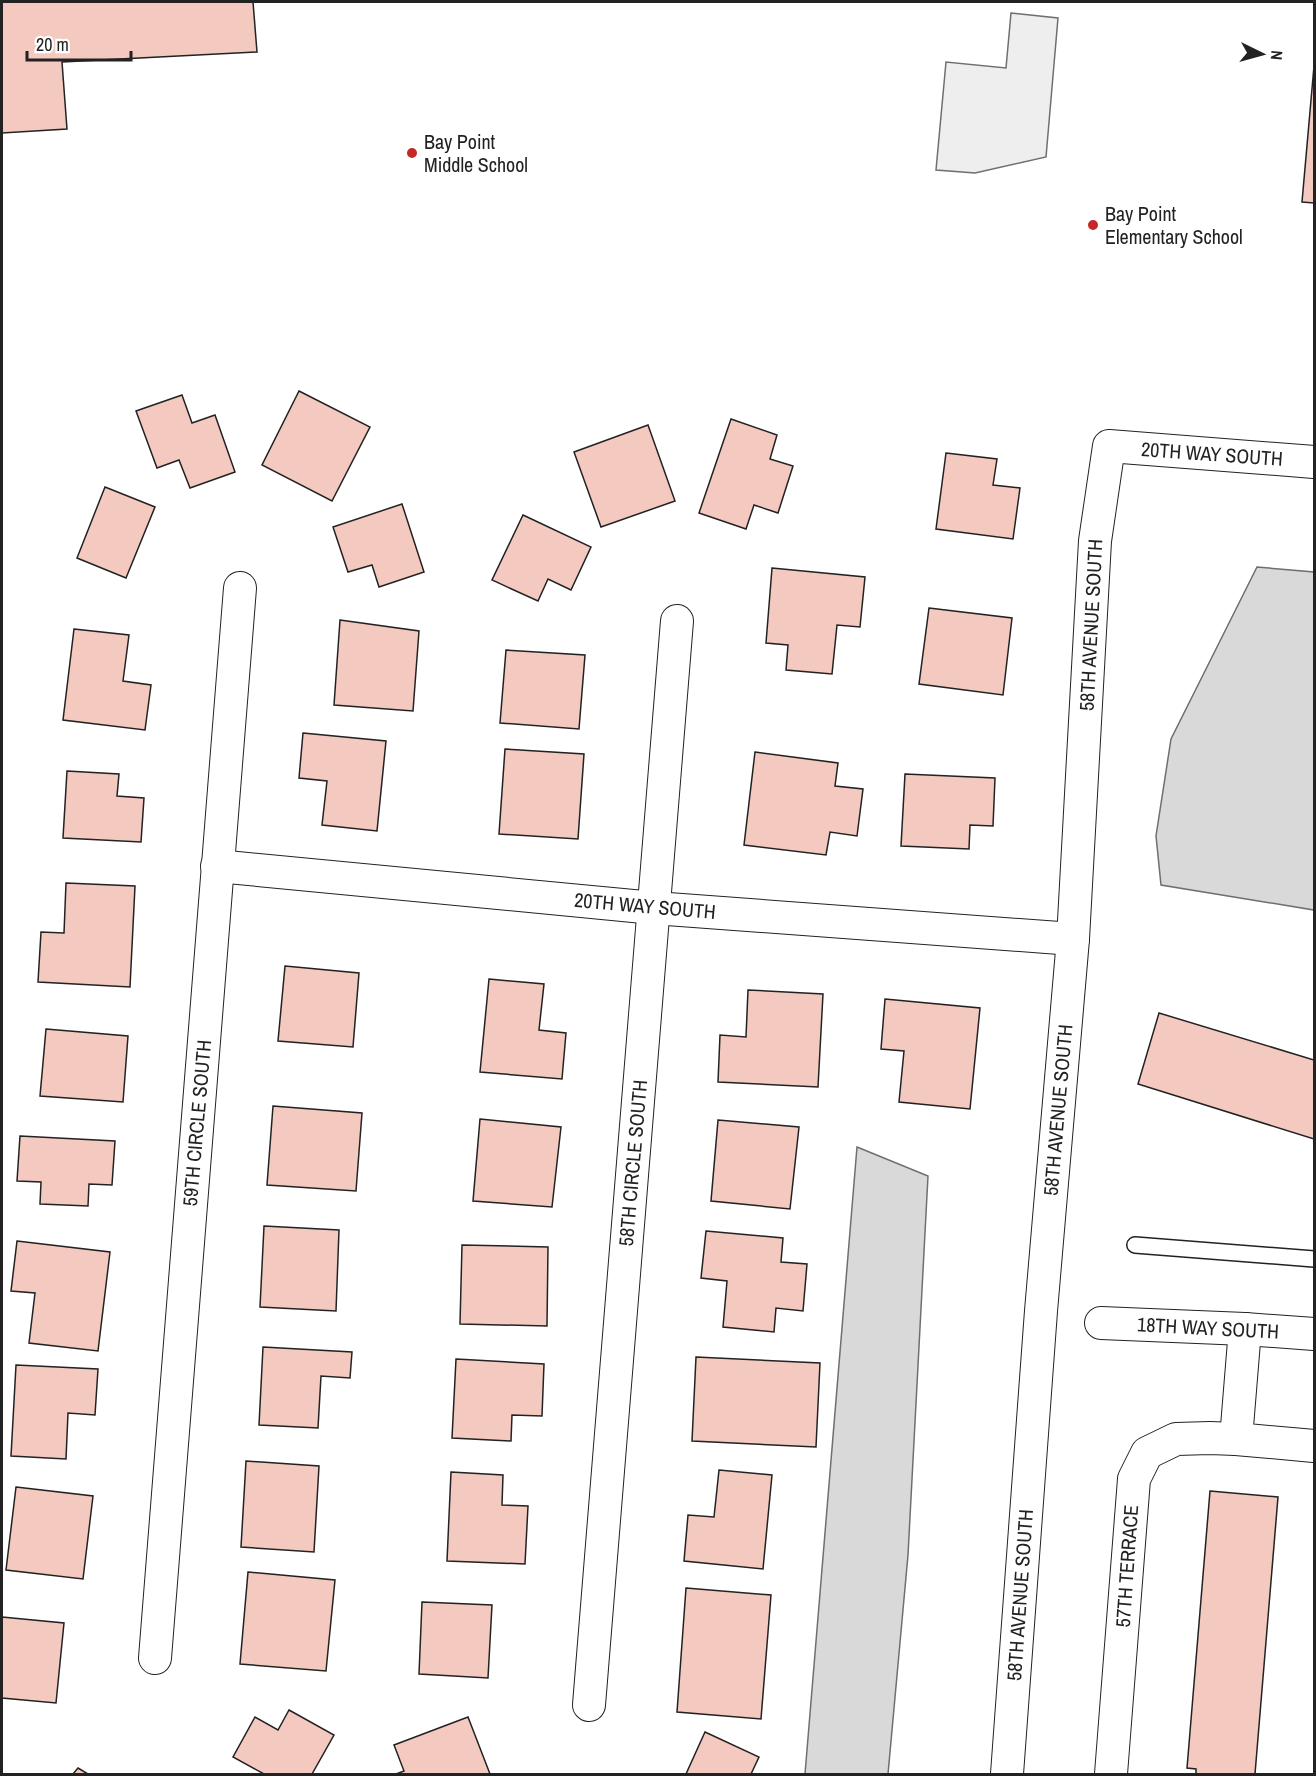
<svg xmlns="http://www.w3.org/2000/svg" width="1316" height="1776" font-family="'Archivo Narrow',sans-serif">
<rect width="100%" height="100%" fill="#fff"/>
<!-- green -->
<path fill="#eee" stroke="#6f6f6f" stroke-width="1.5" d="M 1011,13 L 1058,18 L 1046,157 L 975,173 L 936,170 L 946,62 L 1006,68 Z"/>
<!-- water -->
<g fill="#d9d9d9" stroke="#6f6f6f" stroke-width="1.5">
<path d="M 1257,567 L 1314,572 L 1314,910 L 1161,885 L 1156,836 L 1171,739 Z"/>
<path d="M 857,1147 L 928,1176 L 908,1555 L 888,1774 L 805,1774 Z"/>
</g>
<!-- building -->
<g fill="#f3c9c0" stroke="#222" stroke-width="1.5">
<path d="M 2,2 L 253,2 L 257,52 L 62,62 L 67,129 L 2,133 Z"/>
<path d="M 1314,66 L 1314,203 L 1302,202 Z"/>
<path d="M 299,391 L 370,427 L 332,501 L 262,465 Z"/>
<path d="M 182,395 L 192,423 L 215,415 L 235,472 L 190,488 L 179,460 L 157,468 L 136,411 Z"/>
<path d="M 731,419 L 777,435 L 770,459 L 793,466 L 778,513 L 754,505 L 746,529 L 699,513 Z"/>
<path d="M 648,425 L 675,501 L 601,527 L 574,452 Z"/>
<path d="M 946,453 L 997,459 L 993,485 L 1020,488 L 1013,539 L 936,529 Z"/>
<path d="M 105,487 L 155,507 L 126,578 L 77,558 Z"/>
<path d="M 402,504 L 424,572 L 379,587 L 372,565 L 348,572 L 333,527 Z"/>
<path d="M 523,515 L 591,547 L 571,590 L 548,579 L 538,601 L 492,580 Z"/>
<path d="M 772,568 L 865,577 L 860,627 L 837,625 L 832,674 L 786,670 L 788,645 L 766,643 Z"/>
<path d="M 929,608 L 1012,618 L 1003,695 L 919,684 Z"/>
<path d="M 340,620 L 419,631 L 413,711 L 334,705 Z"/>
<path d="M 74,629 L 129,635 L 123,681 L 151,685 L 145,730 L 63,720 Z"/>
<path d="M 506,650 L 585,655 L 579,729 L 500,723 Z"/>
<path d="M 303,733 L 386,741 L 377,831 L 322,825 L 327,781 L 299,778 Z"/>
<path d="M 505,749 L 584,754 L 578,839 L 499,834 Z"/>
<path d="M 755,752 L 838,763 L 835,786 L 863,789 L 857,836 L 830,832 L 826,855 L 744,845 Z"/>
<path d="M 67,771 L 119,774 L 117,796 L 144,798 L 141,842 L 63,838 Z"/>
<path d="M 905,774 L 995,778 L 993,826 L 970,825 L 969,849 L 901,846 Z"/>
<path d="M 66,883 L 135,886 L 130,987 L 38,982 L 41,932 L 64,933 Z"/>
<path d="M 285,966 L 359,973 L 353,1047 L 278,1041 Z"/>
<path d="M 489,979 L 544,984 L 539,1030 L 566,1033 L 562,1079 L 480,1072 Z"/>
<path d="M 748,990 L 823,994 L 818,1087 L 718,1082 L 720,1035 L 746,1037 Z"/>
<path d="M 885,999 L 980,1008 L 970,1109 L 899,1102 L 904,1051 L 881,1049 Z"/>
<path d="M 1159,1013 L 1314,1060 L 1314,1139 L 1138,1084 Z"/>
<path d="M 46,1029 L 128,1036 L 123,1102 L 40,1096 Z"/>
<path d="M 273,1106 L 362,1113 L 356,1191 L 267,1185 Z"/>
<path d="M 480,1119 L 561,1127 L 552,1207 L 473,1201 Z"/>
<path d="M 718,1120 L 799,1127 L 790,1209 L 711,1201 Z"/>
<path d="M 20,1136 L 115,1141 L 112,1185 L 89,1184 L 88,1206 L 40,1204 L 41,1182 L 17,1181 Z"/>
<path d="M 264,1226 L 339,1230 L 336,1311 L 260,1307 Z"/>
<path d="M 706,1231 L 783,1238 L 781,1262 L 807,1264 L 803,1311 L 776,1308 L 774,1332 L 723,1327 L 727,1281 L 701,1278 Z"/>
<path d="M 17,1241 L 110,1252 L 98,1351 L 29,1343 L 35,1293 L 11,1291 Z"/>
<path d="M 462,1245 L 548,1247 L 547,1326 L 460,1324 Z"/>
<path d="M 263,1347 L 352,1352 L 350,1378 L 321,1376 L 318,1428 L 259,1425 Z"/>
<path d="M 696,1357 L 820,1363 L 816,1447 L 692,1441 Z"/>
<path d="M 456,1359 L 544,1364 L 542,1416 L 512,1415 L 511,1441 L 452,1438 Z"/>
<path d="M 16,1365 L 98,1369 L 95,1415 L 68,1413 L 66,1459 L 11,1456 Z"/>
<path d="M 246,1461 L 319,1466 L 314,1552 L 241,1547 Z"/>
<path d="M 719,1470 L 772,1475 L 763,1569 L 684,1561 L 688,1515 L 714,1517 Z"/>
<path d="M 451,1472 L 503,1475 L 502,1505 L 528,1506 L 525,1564 L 447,1561 Z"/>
<path d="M 16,1487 L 93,1496 L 83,1579 L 6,1570 Z"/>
<path d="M 1210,1491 L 1278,1497 L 1255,1774 L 1264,1774 L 1196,1774 L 1196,1769 L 1187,1768 Z"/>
<path d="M 248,1572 L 335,1580 L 326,1671 L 240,1664 Z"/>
<path d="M 686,1588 L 771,1595 L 761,1719 L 677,1712 Z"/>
<path d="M 422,1602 L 492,1605 L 488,1678 L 419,1674 Z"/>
<path d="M 2,1617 L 64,1623 L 56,1703 L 2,1698 Z"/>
<path d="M 289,1710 L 334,1735 L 312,1774 L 264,1774 L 233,1757 L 255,1717 L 278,1730 Z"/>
<path d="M 468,1717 L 490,1774 L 396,1774 L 404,1771 L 394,1745 Z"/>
<path d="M 705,1732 L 759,1757 L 751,1774 L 686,1774 Z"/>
<path d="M 78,1768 L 88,1774 L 73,1774 Z"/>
</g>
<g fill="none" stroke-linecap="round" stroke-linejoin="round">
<!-- lane casing -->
<g stroke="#222" stroke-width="18">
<path id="lane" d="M 1135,1245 L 1314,1259"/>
</g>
<!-- street casing -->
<g stroke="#222" stroke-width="34">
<g id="street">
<path d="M 217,866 L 654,908 L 1073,939"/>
<path d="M 1101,1323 L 1245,1329 L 1314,1334"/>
<path d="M 1245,1329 L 1236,1439 L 1314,1446"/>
<path d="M 155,1658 L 240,588"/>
<path d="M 589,1705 L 677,621"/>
<path d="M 1007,1774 L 1041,1311 L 1073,939 L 1095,541 L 1109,446 L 1314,462"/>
<path d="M 1111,1774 L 1134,1479 L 1147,1453 L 1176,1439 L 1210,1438 L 1236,1439"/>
</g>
</g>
<!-- lane -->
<use href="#lane" stroke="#fff" stroke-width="15"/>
<!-- street -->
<use href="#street" stroke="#fff" stroke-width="32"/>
</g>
<!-- markers -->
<g fill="#c62828" stroke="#fff" stroke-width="2">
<circle cx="412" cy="153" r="6"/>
<circle cx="1093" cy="225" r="6"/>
</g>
<g text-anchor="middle" stroke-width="4.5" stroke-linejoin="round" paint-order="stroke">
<!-- poi labels -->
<g font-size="20" fill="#222" stroke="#fff" text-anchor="start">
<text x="424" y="149">Bay Point<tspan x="424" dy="23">Middle School</tspan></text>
<text x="1105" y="221">Bay Point<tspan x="1105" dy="23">Elementary School</tspan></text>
</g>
<!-- street labels -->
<g font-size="20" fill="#222" stroke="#fff">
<text transform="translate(1212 454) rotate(4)" y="7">20TH WAY SOUTH</text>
<text transform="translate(1091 625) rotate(-87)" y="7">58TH AVENUE SOUTH</text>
<text transform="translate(645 906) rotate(5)" y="7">20TH WAY SOUTH</text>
<text transform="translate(1058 1110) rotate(-85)" y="7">58TH AVENUE SOUTH</text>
<text transform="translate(197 1123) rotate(-85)" y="7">59TH CIRCLE SOUTH</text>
<text transform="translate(633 1163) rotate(-85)" y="7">58TH CIRCLE SOUTH</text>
<text transform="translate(1208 1328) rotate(3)" y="7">18TH WAY SOUTH</text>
<text transform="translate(1127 1566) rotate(-86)" y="7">57TH TERRACE</text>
<text transform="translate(1020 1595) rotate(-86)" y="7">58TH AVENUE SOUTH</text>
</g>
</g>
<!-- border -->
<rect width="1316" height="1776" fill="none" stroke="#222222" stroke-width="6"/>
<!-- north arrow -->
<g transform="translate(1262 54) rotate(95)" stroke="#ffffff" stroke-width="4.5" paint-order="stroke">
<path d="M0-4.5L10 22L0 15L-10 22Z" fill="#222222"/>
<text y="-9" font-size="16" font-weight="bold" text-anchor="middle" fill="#222222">N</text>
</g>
<!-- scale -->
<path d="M27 51v9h104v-9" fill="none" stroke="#222222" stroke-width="3"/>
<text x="36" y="51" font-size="18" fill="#222222" stroke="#ffffff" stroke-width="4.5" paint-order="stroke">20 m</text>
</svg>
